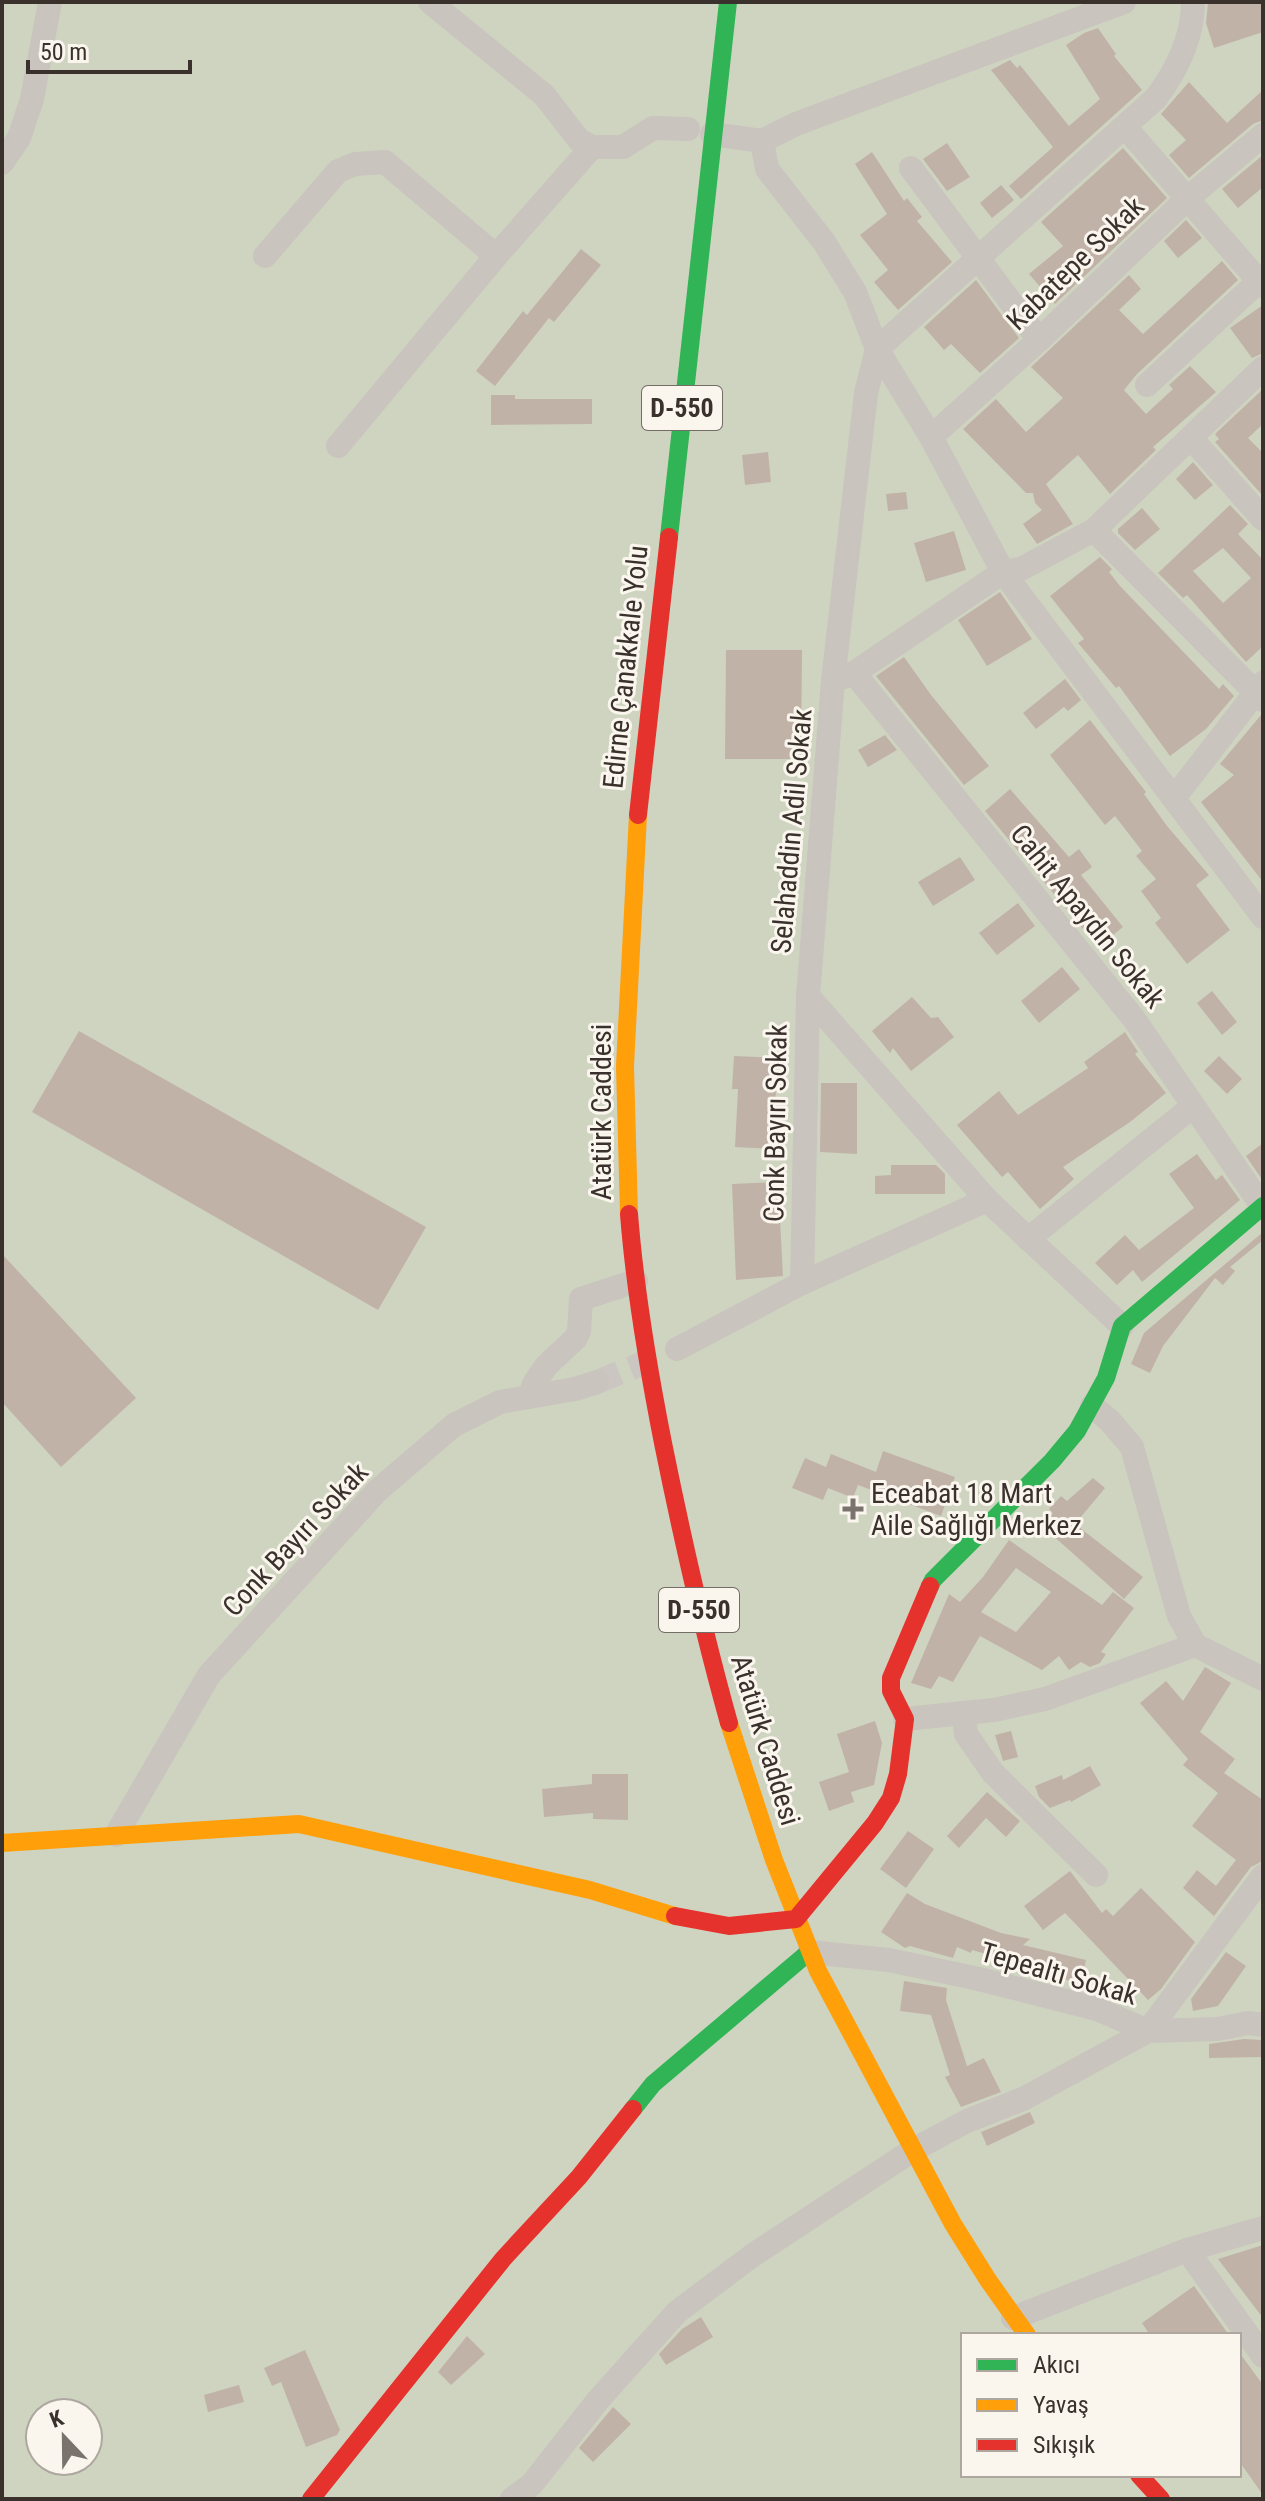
<svg xmlns="http://www.w3.org/2000/svg" width="1265" height="2501" font-family="'Roboto Condensed',sans-serif">
<rect width="100%" height="100%" fill="#efebe6"/>
<!-- green -->
<path fill="#cfd4c1" fill-rule="evenodd" d="M 2,2 L 1263,2 L 1263,2499 L 2,2499 ZM 963,2335 L 1239,2335 L 1239,2475 L 963,2475 ZM 40,2413 L 88,2413 L 88,2461 L 40,2461 Z"/>
<!-- building -->
<g fill="#c1b2a8" fill-rule="evenodd">
<path d="M 1208,2 L 1263,2 L 1263,32 L 1214,48 L 1206,23 Z"/>
<path d="M 1098,28 L 1116,54 L 1114,56 L 1142,90 L 1021,199 L 1009,186 L 1053,147 L 991,70 L 1010,60 L 1017,68 L 1020,65 L 1069,126 L 1100,99 L 1066,45 L 1084,33 Z"/>
<path d="M 1189,82 L 1227,123 L 1263,90 L 1263,120 L 1253,124 L 1189,178 L 1169,155 L 1186,140 L 1161,114 Z"/>
<path d="M 947,143 L 970,177 L 947,191 L 923,159 Z"/>
<path d="M 1123,148 L 1167,198 L 1055,304 L 1029,274 L 1063,246 L 1041,222 Z"/>
<path d="M 872,152 L 904,201 L 907,198 L 922,217 L 917,221 L 952,262 L 898,310 L 874,282 L 888,270 L 860,235 L 887,214 L 855,164 Z"/>
<path d="M 1263,155 L 1263,187 L 1238,208 L 1222,189 Z"/>
<path d="M 1001,185 L 1014,200 L 992,218 L 980,203 Z"/>
<path d="M 1186,220 L 1202,238 L 1178,258 L 1164,241 Z"/>
<path d="M 581,249 L 601,265 L 554,322 L 549,318 L 495,386 L 476,371 L 523,311 L 527,315 Z"/>
<path d="M 1222,261 L 1238,280 L 1137,374 L 1124,390 L 1146,414 L 1173,389 L 1169,385 L 1190,366 L 1216,392 L 1153,447 L 1156,450 L 1110,494 L 1078,455 L 1046,484 L 1073,524 L 1037,544 L 1023,524 L 1042,510 L 1035,503 L 1033,493 L 1026,493 L 963,429 L 996,399 L 1026,432 L 1063,398 L 1031,367 L 1129,275 L 1141,289 L 1119,310 L 1143,334 Z"/>
<path d="M 976,280 L 1019,338 L 980,373 L 951,344 L 944,350 L 924,327 Z"/>
<path d="M 1263,305 L 1263,353 L 1252,358 L 1230,328 Z"/>
<path d="M 1263,389 L 1263,424 L 1248,438 L 1263,453 L 1263,496 L 1215,442 L 1219,439 L 1215,434 Z"/>
<path d="M 491,395 L 515,395 L 515,399 L 592,399 L 592,424 L 491,425 Z"/>
<path d="M 768,452 L 771,482 L 745,485 L 742,455 Z"/>
<path d="M 1193,462 L 1213,485 L 1195,500 L 1176,479 Z"/>
<path d="M 906,492 L 908,509 L 888,511 L 886,494 Z"/>
<path d="M 1230,505 L 1248,524 L 1238,534 L 1263,560 L 1263,646 L 1246,662 L 1187,595 L 1183,598 L 1158,573 ZM 1223,548 L 1251,578 L 1223,603 L 1193,571 Z"/>
<path d="M 1142,508 L 1160,529 L 1135,550 L 1118,533 L 1118,529 Z"/>
<path d="M 954,531 L 966,570 L 926,582 L 914,543 Z"/>
<path d="M 1100,557 L 1112,569 L 1109,572 L 1120,586 L 1219,689 L 1223,684 L 1234,696 L 1206,729 L 1170,756 L 1119,686 L 1116,688 L 1078,643 L 1084,639 L 1050,596 Z"/>
<path d="M 1000,592 L 1032,639 L 987,666 L 958,620 Z"/>
<path d="M 726,650 L 802,650 L 801,759 L 725,759 Z"/>
<path d="M 904,657 L 931,695 L 989,766 L 964,785 L 876,676 Z"/>
<path d="M 1065,679 L 1081,700 L 1068,711 L 1064,707 L 1036,729 L 1023,713 Z"/>
<path d="M 1261,715 L 1263,715 L 1263,882 L 1201,802 L 1234,775 L 1220,764 Z"/>
<path d="M 1090,720 L 1146,792 L 1144,794 L 1167,826 L 1209,875 L 1196,885 L 1230,930 L 1187,964 L 1155,923 L 1161,918 L 1141,891 L 1156,879 L 1136,856 L 1142,851 L 1115,816 L 1105,825 L 1050,755 Z"/>
<path d="M 885,735 L 897,750 L 868,767 L 858,750 Z"/>
<path d="M 1010,789 L 1069,857 L 1079,849 L 1092,867 L 1081,875 L 1123,927 L 1098,947 L 985,811 Z"/>
<path d="M 960,857 L 975,880 L 933,906 L 918,882 Z"/>
<path d="M 1018,903 L 1035,926 L 997,955 L 979,933 Z"/>
<path d="M 1062,967 L 1080,989 L 1039,1023 L 1021,1001 Z"/>
<path d="M 1212,991 L 1237,1022 L 1222,1035 L 1197,1003 Z"/>
<path d="M 912,997 L 931,1018 L 938,1017 L 954,1037 L 911,1071 L 893,1048 L 890,1053 L 872,1031 Z"/>
<path d="M 79,1031 L 426,1227 L 378,1310 L 32,1112 Z"/>
<path d="M 1125,1032 L 1138,1052 L 1135,1054 L 1166,1093 L 1130,1122 L 1063,1167 L 1074,1179 L 1040,1209 L 1008,1172 L 1002,1177 L 957,1125 L 999,1091 L 1018,1115 L 1088,1068 L 1084,1062 Z"/>
<path d="M 734,1056 L 779,1058 L 771,1149 L 735,1147 L 738,1089 L 732,1089 Z"/>
<path d="M 1219,1056 L 1242,1079 L 1227,1094 L 1204,1071 Z"/>
<path d="M 821,1083 L 857,1083 L 857,1154 L 820,1152 Z"/>
<path d="M 1263,1143 L 1263,1181 L 1246,1156 Z"/>
<path d="M 1197,1154 L 1216,1180 L 1222,1175 L 1240,1200 L 1142,1282 L 1133,1270 L 1117,1285 L 1095,1263 L 1125,1235 L 1139,1250 L 1194,1208 L 1169,1174 Z"/>
<path d="M 891,1165 L 936,1165 L 945,1174 L 945,1194 L 875,1194 L 875,1176 L 891,1175 Z"/>
<path d="M 778,1182 L 783,1276 L 736,1280 L 732,1184 Z"/>
<path d="M 1263,1232 L 1263,1240 L 1230,1267 L 1235,1271 L 1223,1285 L 1215,1278 L 1163,1346 L 1150,1373 L 1131,1364 L 1144,1333 Z"/>
<path d="M 2,1254 L 136,1398 L 61,1467 L 2,1402 Z"/>
<path d="M 883,1451 L 955,1477 L 941,1516 L 858,1485 L 853,1498 L 828,1488 L 823,1500 L 792,1488 L 805,1458 L 826,1467 L 831,1454 L 876,1472 Z"/>
<path d="M 1093,1478 L 1105,1488 L 1075,1524 L 1143,1577 L 1124,1599 L 1041,1525 L 1053,1513 L 1049,1509 L 1061,1496 L 1067,1501 Z"/>
<path d="M 1009,1540 L 1102,1605 L 1113,1592 L 1134,1608 L 1101,1652 L 1106,1654 L 1100,1663 L 1090,1667 L 1081,1662 L 1069,1670 L 1059,1656 L 1042,1670 L 980,1636 L 953,1682 L 939,1676 L 931,1689 L 911,1683 L 949,1594 L 960,1602 L 983,1577 ZM 1016,1568 L 1051,1592 L 1016,1632 L 981,1612 Z"/>
<path d="M 1205,1667 L 1231,1683 L 1200,1732 L 1235,1759 L 1224,1773 L 1263,1800 L 1263,1861 L 1251,1867 L 1214,1916 L 1183,1888 L 1197,1870 L 1216,1886 L 1236,1860 L 1192,1826 L 1218,1793 L 1183,1765 L 1188,1759 L 1140,1703 L 1166,1681 L 1183,1701 Z"/>
<path d="M 875,1721 L 882,1743 L 874,1785 L 851,1792 L 854,1802 L 829,1811 L 819,1782 L 849,1772 L 837,1734 Z"/>
<path d="M 1011,1731 L 1018,1757 L 1003,1761 L 995,1735 Z"/>
<path d="M 1090,1766 L 1101,1785 L 1071,1802 L 1070,1800 L 1050,1808 L 1039,1797 L 1035,1786 L 1062,1775 L 1063,1780 Z"/>
<path d="M 592,1774 L 628,1774 L 628,1820 L 593,1819 L 593,1813 L 544,1817 L 542,1789 L 592,1784 Z"/>
<path d="M 987,1792 L 1020,1821 L 1006,1837 L 986,1818 L 959,1848 L 947,1836 Z"/>
<path d="M 908,1831 L 934,1849 L 906,1888 L 880,1869 Z"/>
<path d="M 1070,1871 L 1102,1913 L 1106,1909 L 1113,1916 L 1141,1888 L 1195,1942 L 1161,1989 L 1148,2000 L 1065,1913 L 1043,1930 L 1024,1906 Z"/>
<path d="M 907,1893 L 925,1904 L 1001,1933 L 1030,1939 L 1023,1945 L 1086,1960 L 1081,1983 L 1048,1976 L 1049,1972 L 972,1950 L 971,1953 L 957,1947 L 953,1958 L 910,1946 L 905,1948 L 881,1932 Z"/>
<path d="M 1226,1952 L 1246,1966 L 1218,2006 L 1193,2011 L 1191,1999 Z"/>
<path d="M 904,1981 L 947,1988 L 946,2000 L 967,2066 L 984,2058 L 1001,2092 L 961,2107 L 945,2077 L 950,2075 L 931,2015 L 900,2011 Z"/>
<path d="M 1244,2039 L 1263,2040 L 1263,2057 L 1209,2058 L 1209,2044 Z"/>
<path d="M 1030,2112 L 1035,2123 L 987,2146 L 981,2132 Z"/>
<path d="M 1263,2245 L 1263,2318 L 1218,2259 Z"/>
<path d="M 1194,2286 L 1229,2335 L 1150,2335 L 1142,2323 Z"/>
<path d="M 701,2317 L 713,2337 L 666,2365 L 659,2354 L 682,2329 Z"/>
<path d="M 467,2336 L 485,2354 L 451,2385 L 438,2372 Z"/>
<path d="M 305,2350 L 340,2430 L 337,2435 L 306,2447 L 281,2382 L 272,2386 L 264,2368 Z"/>
<path d="M 1239,2352 L 1263,2385 L 1263,2495 L 1239,2461 Z"/>
<path d="M 239,2385 L 244,2402 L 208,2412 L 204,2395 Z"/>
<path d="M 613,2407 L 631,2424 L 593,2462 L 579,2448 Z"/>
</g>
<g fill="none" stroke-linecap="round" stroke-linejoin="round">
<!-- street-tunnel -->
<path stroke="#cbc6c1" stroke-width="24" stroke-dasharray="24 12" stroke-linecap="butt" d="M 597,1382 L 661,1356"/>
<!-- street -->
<g stroke="#c9c4be" stroke-width="24">
<path d="M 430,2 L 544,95 L 579,140 L 592,147 L 623,147 L 653,128 L 688,129"/>
<path d="M 1126,128 L 1263,286"/>
<path d="M 712,134 L 762,141 L 796,124 L 1124,2"/>
<path d="M 762,141 L 767,169 L 824,242 L 855,292 L 877,349 L 931,437 L 1003,572 L 1263,917"/>
<path d="M 2,163 L 19,138 L 32,99 L 50,2"/>
<path d="M 911,168 L 1039,340"/>
<path d="M 265,256 L 338,171 L 355,164 L 385,162 L 496,256"/>
<path d="M 1147,385 L 1259,281"/>
<path d="M 931,437 L 1039,340 L 1187,199 L 1263,135"/>
<path d="M 1191,438 L 1263,519"/>
<path d="M 338,446 L 496,256 L 592,147"/>
<path d="M 1094,530 L 1263,700"/>
<path d="M 854,673 L 1134,1019 L 1262,1206"/>
<path d="M 833,681 L 866,393 L 877,349 L 1156,98 C 1177,70 1193,38 1193,2"/>
<path d="M 1174,798 L 1263,683"/>
<path d="M 808,996 L 987,1200 L 1122,1326"/>
<path d="M 1028,1239 L 1192,1107"/>
<path d="M 802,1283 L 808,996 L 833,681 L 854,673 L 1003,572 L 1021,569 L 1094,530 L 1263,368"/>
<path d="M 677,1349 L 802,1283 L 987,1200"/>
<path d="M 529,1397 L 535,1382 L 547,1365 L 576,1338 L 579,1331 L 581,1299 L 636,1281"/>
<path d="M 1092,1406 L 1110,1421 L 1132,1447 L 1179,1616 L 1195,1645"/>
<path d="M 964,1713 L 966,1734 L 993,1773 L 1096,1875"/>
<path d="M 905,1719 L 994,1710 L 1045,1699 L 1195,1645 L 1263,1679"/>
<path d="M 116,1835 L 209,1675 L 377,1491 L 454,1425 L 500,1402 L 575,1389 L 597,1382"/>
<path d="M 809,1952 L 889,1960 L 979,1979 L 1097,2009 L 1148,2031 L 1263,1876"/>
<path d="M 1187,2250 L 1263,2228"/>
<path d="M 1013,2318 L 1187,2250 L 1263,2356"/>
<path d="M 512,2499 L 532,2484 L 599,2399 L 677,2312 L 753,2255 L 913,2150 L 967,2121 L 1023,2099 L 1148,2031 L 1218,2029 L 1248,2023 L 1263,2025"/>
</g>
<!-- fast -->
<g stroke="#30b455" stroke-width="18">
<path d="M 669,537 L 728,2"/>
<path d="M 930,1586 L 933,1580 L 1052,1461 L 1077,1431 L 1106,1378 L 1122,1326 L 1263,1206"/>
<path d="M 633,2109 L 653,2084 L 809,1952"/>
</g>
<!-- slow -->
<g stroke="#ff9f0a" stroke-width="18">
<path d="M 629,1214 L 625,1066 L 638,815"/>
<path d="M 729,1723 L 774,1860 L 818,1971 L 953,2224 L 988,2280 L 1027,2335"/>
<path d="M 2,1843 L 299,1824 L 590,1890 L 675,1916"/>
</g>
<!-- jam -->
<g stroke="#e5322d" stroke-width="18">
<path d="M 638,815 L 669,537"/>
<path d="M 629,1214 C 635,1291 648,1367 663,1443 C 682,1537 703,1630 729,1723"/>
<path d="M 675,1916 L 729,1926 L 796,1919 L 875,1823 L 891,1798 L 898,1774 L 905,1719 L 891,1691 L 891,1678 L 930,1586"/>
<path d="M 1139,2475 L 1161,2499"/>
<path d="M 311,2499 L 503,2259 L 579,2177 L 633,2109"/>
</g>
</g>
<!-- markers -->
<path fill="#79726d" stroke="#faf6ee" stroke-width="3" d="M849 1497h8v8h8v8h-8v8h-8v-8h-8v-8h8z"/>
<g text-anchor="middle" stroke-width="6" stroke-linejoin="round" paint-order="stroke">
<!-- shield labels -->
<g fill="#faf6ee" stroke="#746c66" stroke-width="2">
<rect x="642" y="386" width="80" height="44" rx="6"/>
<rect x="659" y="1588" width="80" height="44" rx="6"/>
</g>
<g font-size="26" font-weight="bold" fill="#3a312c">
<text x="682" y="417">D-550</text>
<text x="699" y="1619">D-550</text>
</g>
<!-- street labels -->
<g font-size="28" fill="#3a312c" stroke="#faf6ee">
<text transform="translate(1075 263) rotate(-44)" y="10">Kabatepe Sokak</text>
<text transform="translate(625 667) rotate(-84)" y="10">Edirne Çanakkale Yolu</text>
<text transform="translate(791 831) rotate(-85)" y="10">Selahaddin Adil Sokak</text>
<text transform="translate(1088 916) rotate(51)" y="10">Cahit Apaydın Sokak</text>
<text transform="translate(601 1112) rotate(-90)" y="10">Atatürk Caddesi</text>
<text transform="translate(775 1123) rotate(-89)" y="10">Conk Bayırı Sokak</text>
<text transform="translate(295 1539) rotate(-47)" y="10">Conk Bayırı Sokak</text>
<text transform="translate(766 1740) rotate(73)" y="10">Atatürk Caddesi</text>
<text transform="translate(1059 1973) rotate(16)" y="10">Tepealtı Sokak</text>
</g>
<!-- poi labels -->
<g font-size="28" fill="#3a312c" stroke="#faf6ee" text-anchor="start">
<text x="871" y="1503">Eceabat 18 Mart<tspan x="871" dy="32">Aile Sağlığı Merkez</tspan></text>
</g>
</g>
<!-- border -->
<rect width="1265" height="2501" fill="none" stroke="#3a312c" stroke-width="8"/>
<!-- legend -->
<rect x="961" y="2333" width="280" height="144" fill="#faf6ee" stroke="#ada7a0" stroke-width="2"/>
<rect x="977" y="2359" width="40" height="12" fill="#30b455" stroke="#ada7a0" stroke-width="2"/>
<text x="1033" y="2373" font-size="24" fill="#3a312c">Akıcı</text>
<rect x="977" y="2399" width="40" height="12" fill="#ff9f0a" stroke="#ada7a0" stroke-width="2"/>
<text x="1033" y="2413" font-size="24" fill="#3a312c">Yavaş</text>
<rect x="977" y="2439" width="40" height="12" fill="#e5322d" stroke="#ada7a0" stroke-width="2"/>
<text x="1033" y="2453" font-size="24" fill="#3a312c">Sıkışık</text>
<!-- north arrow -->
<g transform="translate(64 2437) rotate(338)"><circle r="38" fill="#faf6ee" stroke="#ada7a0" stroke-width="2"/>
<path d="M0-6L14 30L0 20L-14 30Z" fill="#79726d"/>
<text y="-12" font-size="22" font-weight="bold" text-anchor="middle" fill="#3a312c">K</text>
</g>
<!-- scale -->
<path d="M28 60v12h162v-12" fill="none" stroke="#3a312c" stroke-width="4"/>
<text x="40" y="60" font-size="24" fill="#3a312c" stroke="#faf6ee" stroke-width="6" paint-order="stroke">50 m</text>
</svg>
